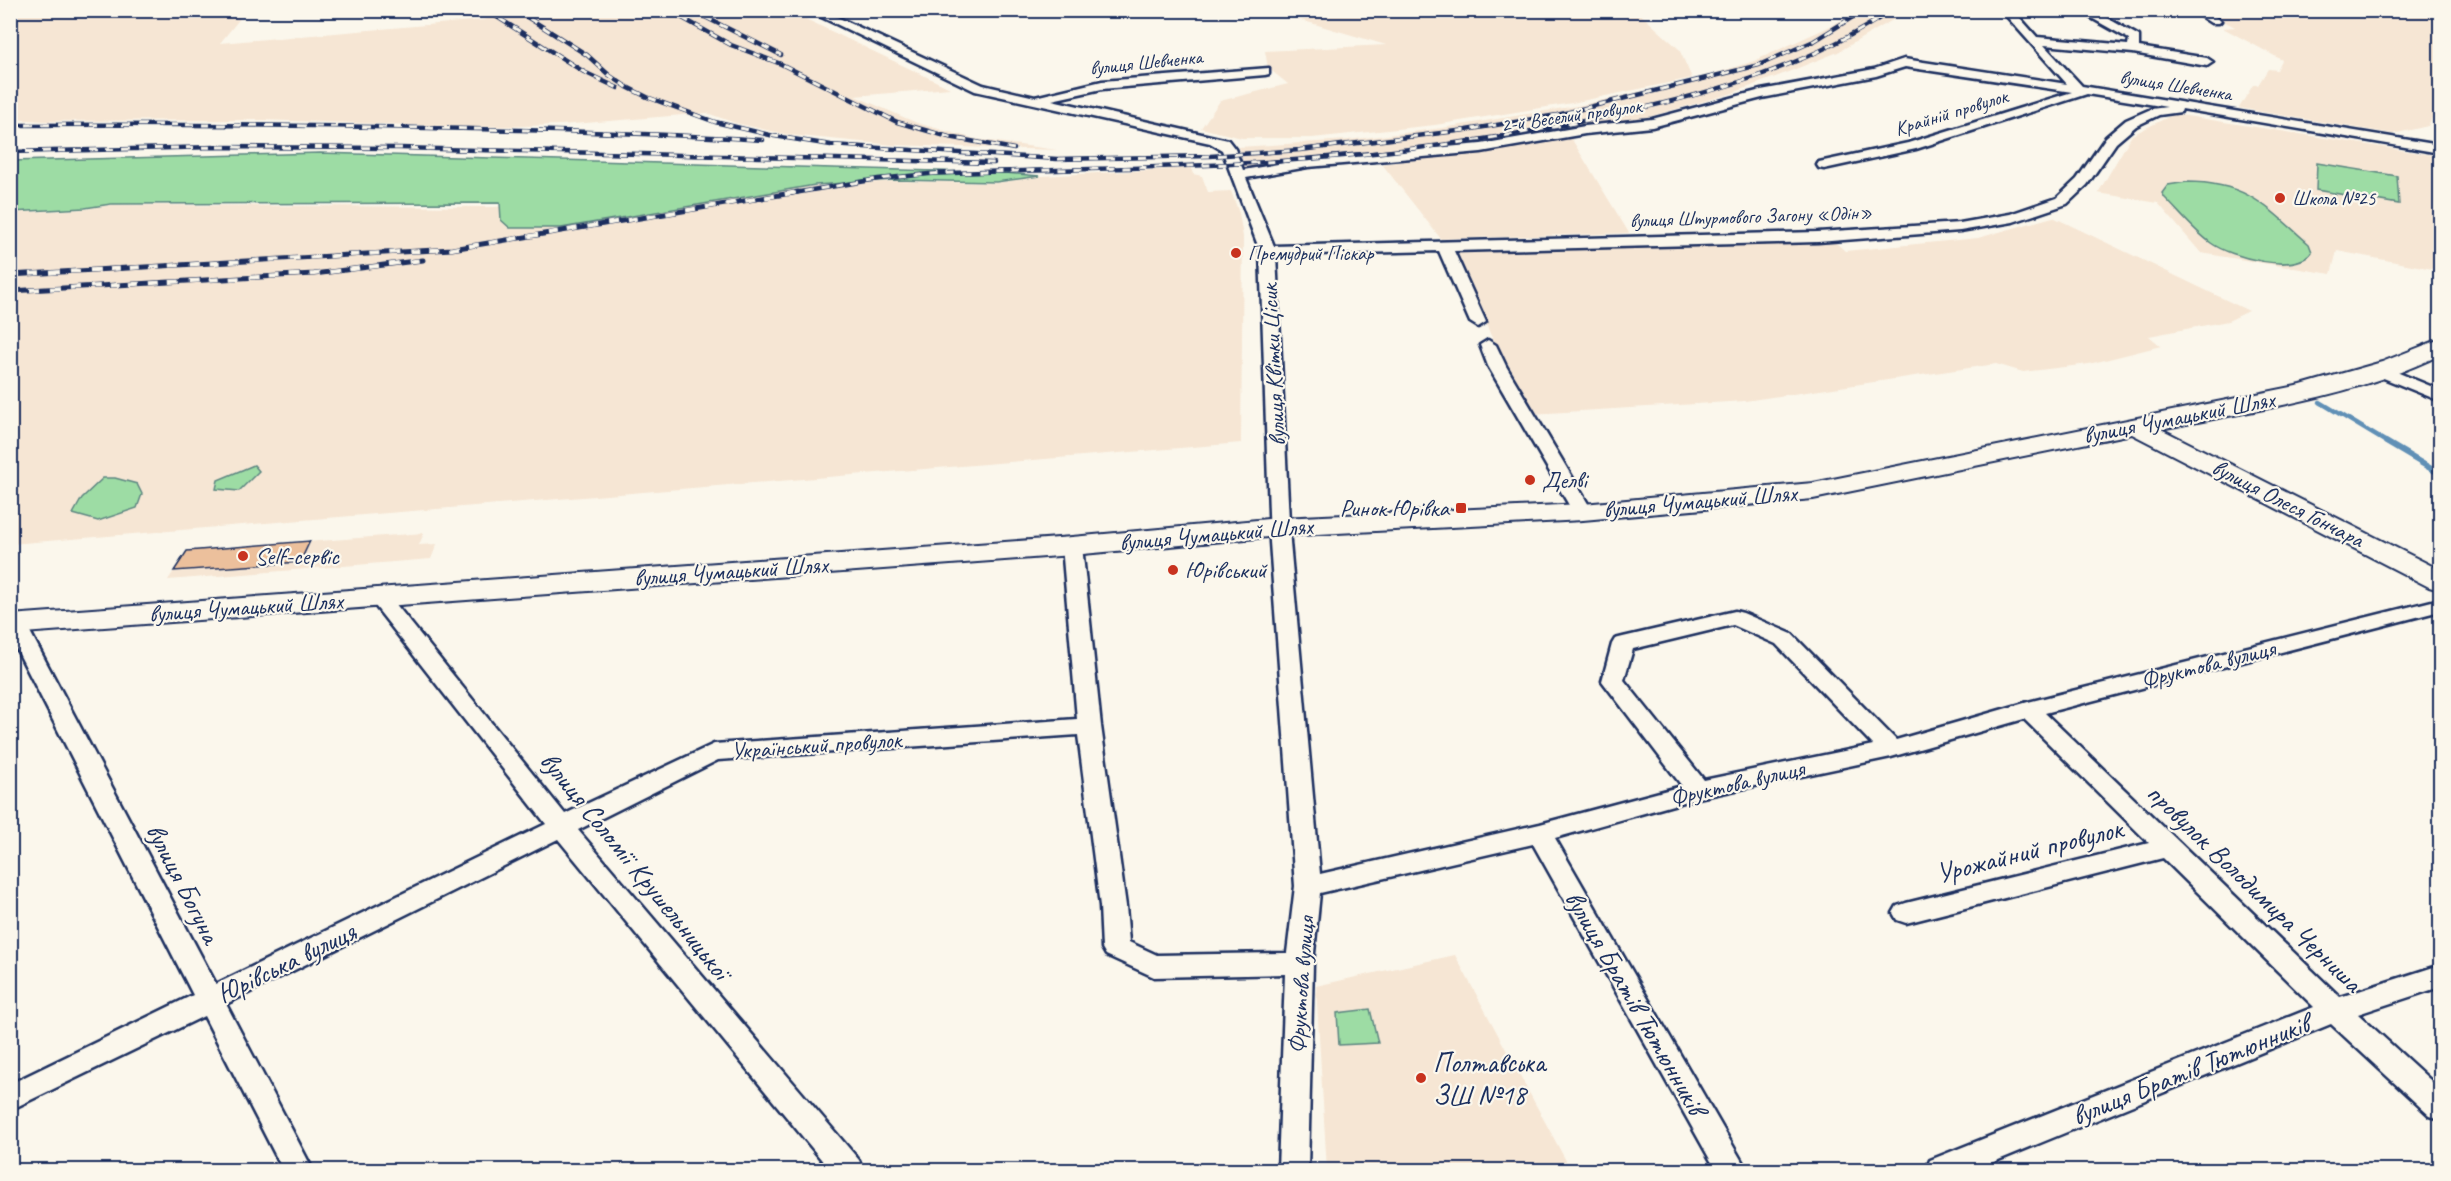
<svg xmlns="http://www.w3.org/2000/svg" width="2451" height="1181" font-family="Caveat,sans-serif">
<rect width="100%" height="100%" fill="#fbf7ec"/>
<filter id="ink" filterUnits="userSpaceOnUse"><feTurbulence type="fractalNoise" baseFrequency=".0167" numOctaves="2"/><feDisplacementMap in="SourceGraphic" scale="12" xChannelSelector="R" yChannelSelector="G"/><feConvolveMatrix kernelMatrix="1 2 1 2 8 2 1 2 1" color-interpolation-filters="sRGB"/></filter>
<g filter="url(#ink)">
<!-- built -->
<g fill="#f6e6d4">
<path d="M 10,11 L 246,11 L 220,43 L 483,20 L 503,13 L 499,11 L 789,11 L 950,88 L 855,96 L 917,123 L 975,139 L 1057,150 L 893,145 L 789,135 L 735,123 L 707,113 L 561,125 L 476,127 L 260,120 L 45,121 L 11,119 Z"/>
<path d="M 1270,11 L 1637,11 L 1679,49 L 1692,78 L 1572,103 L 1435,125 L 1312,138 L 1242,138 L 1201,128 L 1220,101 L 1288,84 L 1268,68 L 1265,51 L 1386,45 Z"/>
<path d="M 1860,11 L 1908,11 L 1838,52 L 1778,76 L 1730,94 L 1627,123 L 1488,143 L 1244,167 L 1238,147 L 1348,140 L 1443,128 L 1582,105 L 1697,79 L 1754,61 L 1820,31 Z"/>
<path d="M 2204,11 L 2440,11 L 2440,102 L 2428,126 L 2393,134 L 2239,108 L 2253,85 L 2258,85 L 2268,69 L 2277,70 L 2282,60 L 2223,28 L 2235,27 Z"/>
<path d="M 2174,114 L 2432,155 L 2433,269 L 2337,251 L 2331,274 L 2201,253 L 2158,203 L 2098,193 L 2132,135 Z"/>
<path d="M 1571,138 L 1629,233 L 1441,239 L 1382,164 Z"/>
<path d="M 1191,168 L 1193,174 L 1202,176 L 1208,192 L 1231,191 L 1239,213 L 1243,237 L 1241,443 L 11,544 L 10,213 L 85,209 L 110,205 L 493,207 L 895,181 L 996,183 L 1042,176 Z"/>
<path d="M 2053,217 L 2249,311 L 2228,321 L 2149,336 L 2161,346 L 2089,364 L 2023,372 L 1996,364 L 1745,401 L 1532,414 L 1502,360 L 1453,251 L 1835,242 L 1845,251 L 1978,238 Z"/>
<path d="M 424,533 L 419,545 L 437,544 L 431,559 L 168,580 L 187,551 Z"/>
<path d="M 1455,955 L 1571,1170 L 1327,1170 L 1316,986 Z"/>
</g>
<!-- green -->
<g fill="#9ddca4" stroke="#5c8681" stroke-width="1.5">
<path d="M 320,153 L 1005,173 L 1040,176 L 996,182 L 894,180 L 815,185 L 561,228 L 510,228 L 501,220 L 500,203 L 111,204 L 85,208 L 11,212 L 11,161 Z"/>
<path d="M 2317,163 L 2397,176 L 2399,204 L 2316,190 Z"/>
<path d="M 2187,182 C 2247,182 2267,207 2309,244 L 2312,252 C 2296,275 2230,257 2211,243 C 2194,231 2180,213 2165,198 L 2162,193 L 2168,185 Z"/>
<path d="M 254,465 L 259,471 L 239,491 L 216,489 L 218,480 Z"/>
<path d="M 103,478 L 115,478 L 137,484 L 142,494 L 137,508 L 98,521 L 73,514 L 82,498 Z"/>
<path d="M 1370,1009 L 1378,1043 L 1339,1045 L 1337,1013 Z"/>
</g>
<g fill="none" stroke-linecap="round" stroke-linejoin="round">
<!-- stream-far1 -->
<path stroke="#6190b6" stroke-width="4.5" d="M 2320,402 L 2388,443"/>
<!-- stream -->
<path stroke="#6190b6" stroke-width="6" d="M 2386,442 L 2440,474"/>
</g>
<!-- building -->
<path fill="#ecc09c" stroke="#1b2f5e" stroke-width="1.5" d="M 310,541 L 300,562 L 174,571 L 187,551 Z"/>
<g fill="none" stroke-linecap="round" stroke-linejoin="round">
<!-- street casing -->
<g stroke="#1b2f5e" stroke-width="5">
<g id="street">
<path d="M 807,10 L 822,10 L 983,85 L 1035,97 L 1102,81 L 1269,68 L 1269,74 L 1265,75 L 1102,89 L 1052,100 L 1228,140 L 1235,149 L 1243,170 L 1308,159 L 1481,144 L 1585,126 L 1652,119 L 1761,90 L 1874,69 L 1904,59 L 2067,84 L 2001,10 L 2013,10 L 2037,37 L 2128,45 L 2129,39 L 2079,11 L 2093,10 L 2139,36 L 2139,47 L 2207,58 L 2213,62 L 2207,66 L 2133,53 L 2044,45 L 2082,86 L 2440,145 L 2440,153 L 2182,109 L 2181,112 L 2159,115 L 2136,126 L 2116,143 L 2087,185 L 2067,204 L 2013,222 L 1960,231 L 1818,242 L 1454,251 L 1486,322 L 1478,327 L 1470,322 L 1439,251 L 1276,255 L 1290,542 L 1320,874 L 1540,824 L 1682,786 L 1602,681 L 1612,644 L 1615,639 L 1623,637 L 1735,611 L 1743,613 L 1792,634 L 1896,740 L 2028,702 L 2440,599 L 2440,611 L 2045,713 L 2340,997 L 2440,965 L 2440,987 L 2358,1014 L 2440,1089 L 2440,1119 L 2430,1116 L 2331,1024 L 1974,1170 L 1926,1170 L 1930,1160 L 2314,1007 L 2163,858 L 1906,923 L 1897,920 L 1893,913 L 1897,906 L 1906,903 L 2149,843 L 2024,719 L 1891,757 L 1698,798 L 1555,838 L 1747,1170 L 1716,1170 L 1533,844 L 1320,893 L 1313,963 L 1308,1170 L 1278,1170 L 1285,974 L 1154,977 L 1106,955 L 1102,948 L 1100,906 L 1078,735 L 718,760 L 578,830 L 859,1160 L 863,1170 L 830,1170 L 558,839 L 226,1004 L 313,1170 L 283,1170 L 204,1016 L 10,1110 L 10,1084 L 193,995 L 10,636 L 10,618 L 23,619 L 26,624 L 216,984 L 546,824 L 372,602 L 368,597 L 372,592 L 379,591 L 386,592 L 565,814 L 714,744 L 1077,719 L 1062,546 L 1065,542 L 1079,542 L 1082,546 L 1101,726 L 1126,906 L 1129,942 L 1157,955 L 1287,953 L 1295,886 L 1270,542 L 1260,251 L 1222,150 L 1210,143 L 975,91 ZM 1905,67 L 2072,92 L 1908,143 L 1819,162 L 1817,165 L 1819,168 L 1824,169 L 1916,149 L 2087,94 L 2167,107 L 2151,109 L 2126,120 L 2106,137 L 2077,179 L 2057,198 L 2010,214 L 1960,223 L 1818,232 L 1274,246 L 1246,178 L 1308,167 L 1481,152 L 1585,134 L 1652,127 L 1762,98 L 1876,76 ZM 1733,625 L 1776,644 L 1873,745 L 1704,780 L 1624,680 L 1633,649 Z"/>
<path d="M 2191,10 L 2205,10 L 2221,21 L 2219,23 L 2211,23 Z"/>
<path d="M 1488,340 L 1496,345 L 1506,366 L 1593,512 L 1590,516 L 1576,516 L 1573,512 L 1488,366 L 1480,345 Z"/>
<path d="M 2382,366 L 2440,390 L 2440,401 L 2376,375 L 2373,371 L 2376,367 Z"/>
</g>
</g>
<!-- secondary casing -->
<g stroke="#1b2f5e" stroke-width="4">
<path id="secondary" d="M 2440,339 L 2440,355 C 2354,397 2254,410 2161,429 L 2440,570 L 2440,590 L 2429,587 L 2132,434 L 1813,499 L 1583,520 L 1280,536 L 1072,555 L 10,634 L 10,615 L 1072,537 L 1280,518 L 1583,504 L 1813,483 L 2301,385 L 2382,362 Z"/>
</g>
<!-- street -->
<use href="#street" fill="#fbf7ec" fill-rule="evenodd"/>
<!-- secondary -->
<use href="#secondary" fill="#fbf7ec" fill-rule="evenodd"/>
<!-- rail-far1 casing -->
<g stroke="#1b2f5e" stroke-width="4.5">
<g id="rail-far1">
<path d="M 486,10 L 584,72 L 618,88"/>
<path d="M 516,10 L 587,55 L 609,75 L 627,87 L 647,97 L 715,122 L 774,136 L 831,145 L 1057,159 L 1210,156 L 1300,150 L 1466,130 L 1557,115 L 1759,65 L 1814,41 L 1864,10"/>
<path d="M 668,10 L 731,45 L 781,64 L 897,122 L 949,137 L 1014,149"/>
<path d="M 691,10 L 781,55"/>
<path d="M 10,125 C 149,124 288,125 427,128 C 539,130 651,133 763,140"/>
<path d="M 10,152 L 216,147 L 400,148 L 994,163"/>
<path d="M 788,194 L 878,179 L 929,174 C 1046,169 1164,169 1281,161 C 1397,153 1512,138 1625,112 C 1720,91 1811,65 1892,10"/>
</g>
</g>
<!-- rail casing -->
<g stroke="#1b2f5e" stroke-width="5">
<g id="rail">
<path d="M 10,275 L 452,249 L 798,192"/>
<path d="M 10,291 L 314,274 L 423,260"/>
</g>
</g>
<!-- rail-far1 -->
<use href="#rail-far1" stroke="#fbf7ec" stroke-width="3" stroke-dasharray="8" stroke-linecap="butt"/>
<!-- rail -->
<use href="#rail" stroke="#fbf7ec" stroke-width="4" stroke-dasharray="10" stroke-linecap="butt"/>
</g>
</g>
<!-- markers -->
<g fill="#c8321e" stroke="#fbf7ec" stroke-width="2">
<circle cx="2280" cy="198" r="6"/>
<circle cx="1236" cy="253" r="6"/>
<circle cx="1530" cy="480" r="6"/>
<rect x="1455" y="502" width="12" height="12" rx="3"/>
<circle cx="243" cy="556" r="6"/>
<circle cx="1173" cy="570" r="6"/>
<circle cx="1421" cy="1078" r="6"/>
</g>
<g text-anchor="middle" stroke-width="4.5" stroke-linejoin="round" paint-order="stroke">
<!-- far-street labels -->
<g font-size="20" fill="#1b2f5e" stroke="#fbf7ec">
<text transform="translate(1146 62) rotate(-6)" y="7">вулиця Шевченка</text>
<text transform="translate(2176 85) rotate(9)" y="7">вулиця Шевченка</text>
<text transform="translate(1951 112) rotate(-17)" y="7">Крайній провулок</text>
<text transform="translate(1571 115) rotate(-8)" y="7">2-й Веселий провулок</text>
<text transform="translate(1751 216) rotate(-2)" y="7">вулиця Штурмового Загону «Одін»</text>
</g>
<!-- far-poi labels -->
<g font-size="20" fill="#1b2f5e" stroke="#fbf7ec" text-anchor="start">
<text x="2292" y="205">Школа №25</text>
<text x="1248" y="260">Премудрий Піскар</text>
</g>
<!-- street labels -->
<g font-size="24" fill="#1b2f5e" stroke="#fbf7ec">
<text transform="translate(1273 365) rotate(-93)" y="8">вулиця Квітки Цісик</text>
<text transform="translate(2179 417) rotate(-11)" y="8">вулиця Чумацький Шлях</text>
<text transform="translate(1700 501) rotate(-5)" y="8">вулиця Чумацький Шлях</text>
<text transform="translate(2288 503) rotate(27)" y="8">вулиця Олеся Гончара</text>
<text transform="translate(1216 534) rotate(-5)" y="8">вулиця Чумацький Шлях</text>
<text transform="translate(731 571) rotate(-4)" y="8">вулиця Чумацький Шлях</text>
<text transform="translate(246 607) rotate(-4)" y="8">вулиця Чумацький Шлях</text>
<text transform="translate(2208 664) rotate(-14)" y="8">Фруктова вулиця</text>
<text transform="translate(816 745) rotate(-4)" y="8">Український провулок</text>
<text transform="translate(1737 783) rotate(-13)" y="8">Фруктова вулиця</text>
<text transform="translate(1301 985) rotate(-86)" y="8">Фруктова вулиця</text>
</g>
<!-- poi labels -->
<g font-size="24" fill="#1b2f5e" stroke="#fbf7ec" text-anchor="start">
<text x="1542" y="488">Делві</text>
<text x="1449" y="516" text-anchor="end">Ринок Юрівка</text>
<text x="255" y="564">Self-сервіс</text>
<text x="1185" y="578">Юрівський</text>
</g>
<!-- near-street labels -->
<g font-size="28" fill="#1b2f5e" stroke="#fbf7ec">
<text transform="translate(2029 850) rotate(-14)" y="10">Урожайний провулок</text>
<text transform="translate(636 865) rotate(51)" y="10">вулиця Соломії Крушельницької</text>
<text transform="translate(184 883) rotate(63)" y="10">вулиця Богуна</text>
<text transform="translate(2255 887) rotate(44)" y="10">провулок Володимира Черниша</text>
<text transform="translate(286 962) rotate(-26)" y="10">Юрівська вулиця</text>
<text transform="translate(1636 1002) rotate(60)" y="10">вулиця Братів Тютюнників</text>
<text transform="translate(2190 1069) rotate(-22)" y="10">вулиця Братів Тютюнників</text>
</g>
<!-- near-poi labels -->
<g font-size="28" fill="#1b2f5e" stroke="#fbf7ec" text-anchor="start">
<text x="1433" y="1072">Полтавська<tspan x="1433" dy="32">ЗШ №18</tspan></text>
</g>
</g>
<!-- margin -->
<rect width="2451" height="1181" fill="none" stroke="#fbf7ec" stroke-width="36"/>
<rect x="18" y="18" width="2415" height="1145" fill="none" stroke="#1b2f5e" stroke-width="2" filter="url(#ink)"/>
</svg>
